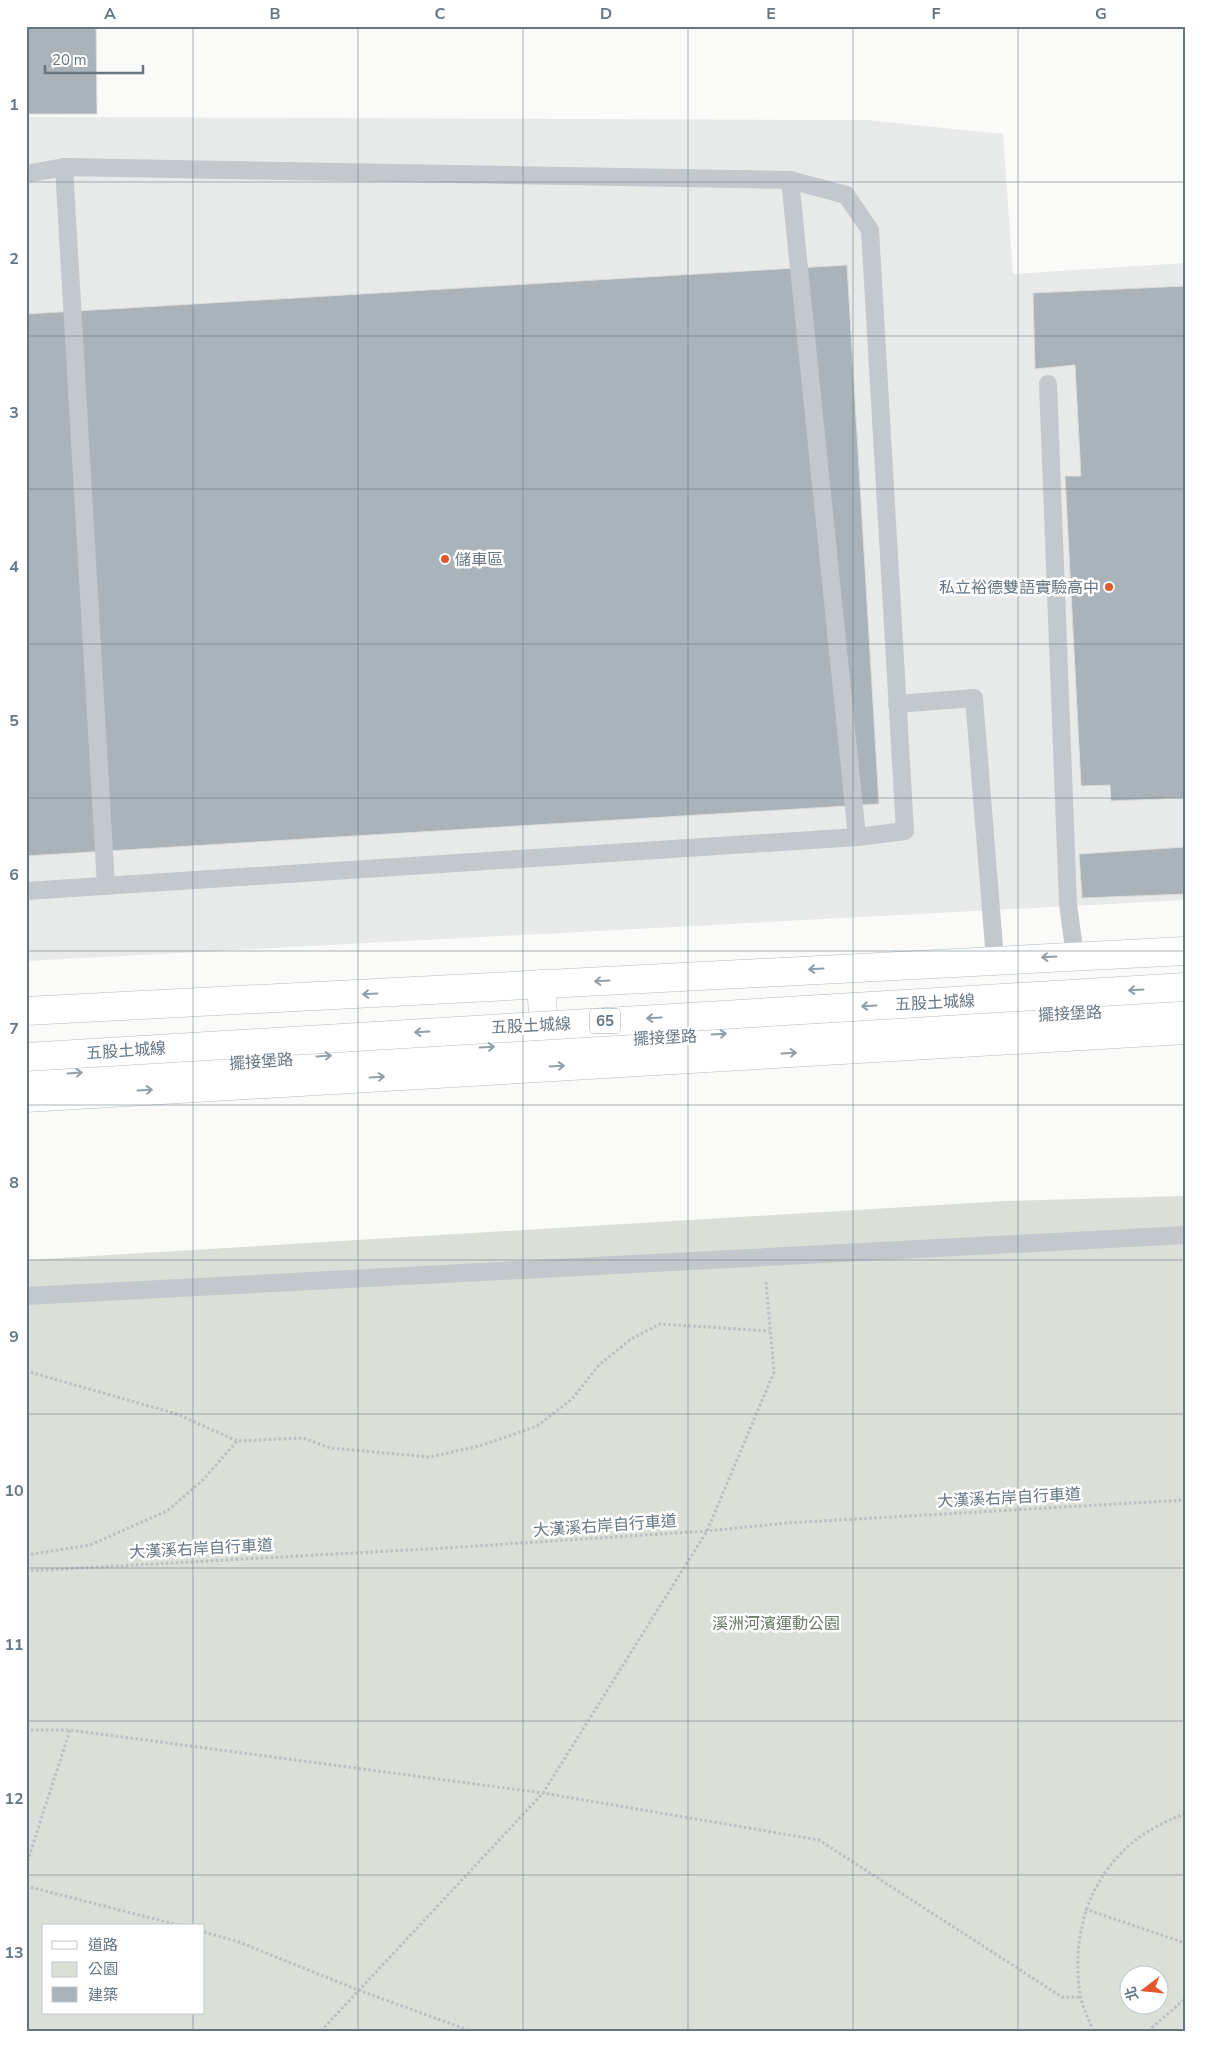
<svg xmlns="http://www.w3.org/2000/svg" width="1211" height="2057" font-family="'Nunito Sans','Noto Sans TC',sans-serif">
<rect width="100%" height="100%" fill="#fafaf8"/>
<!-- built -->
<path fill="#e8e9e9" d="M 26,117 L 866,120 L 1003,134 L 1013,274 L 1185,263 L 1185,900 L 26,961 Z"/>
<!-- green -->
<path fill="#dadfd7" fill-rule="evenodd" d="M 1185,1196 L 1185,2031 L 26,2031 L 26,1260 L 1005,1201 ZM 44,1926 L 204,1926 L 204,2013 L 44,2013 ZM 1128,1974 L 1158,1974 L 1158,2004 L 1128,2004 Z"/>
<!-- building -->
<g fill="#aab3b9" stroke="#dcdcda">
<path d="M 26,26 L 96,26 L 97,114 L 26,114 Z"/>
<path d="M 847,265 L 879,804 L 26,856 L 26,314 Z"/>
<path d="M 1185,286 L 1185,798 L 1111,801 L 1110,785 L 1081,786 L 1065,476 L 1081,476 L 1075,365 L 1035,369 L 1033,293 Z"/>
<path d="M 1185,847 L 1185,894 L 1082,898 L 1079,854 Z"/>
</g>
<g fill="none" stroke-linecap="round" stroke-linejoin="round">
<!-- secondary casing -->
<g stroke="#b3babf" stroke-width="29">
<g id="secondary">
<path d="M 541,984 L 545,1044"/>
<path d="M 26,1011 L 1185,951"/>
<path d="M 26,1076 L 392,1052 L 1185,1006"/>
</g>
</g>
<!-- highway casing -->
<g stroke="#b4b9bd" stroke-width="29">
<path id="highway" d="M 26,1098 L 1185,1030"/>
</g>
<!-- path -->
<g stroke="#bbbfc2" stroke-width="3" stroke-dasharray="2.5 2.5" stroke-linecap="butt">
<path d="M 26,1371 L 177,1414 L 237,1441"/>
<path d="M 26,1555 L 90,1545 L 167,1511 L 202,1481 L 237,1441 L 303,1438 L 330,1448 L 430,1457 L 483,1445 L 537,1426 L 572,1399 L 599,1365 L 631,1339 L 660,1324 L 769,1331"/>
<path d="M 26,1571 L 445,1548 L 707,1531 L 787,1523 L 1185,1500"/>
<path d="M 26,1730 L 70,1730 L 543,1793 L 819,1840 L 1062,1997 L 1080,1997"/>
<path d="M 26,1866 L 70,1730"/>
<path d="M 26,1886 L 182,1926"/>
<path d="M 1085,1909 L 1185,1943"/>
<path d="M 204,1932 L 239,1942 L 358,1990 L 471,2031"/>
<path d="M 1185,1956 L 1185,1966"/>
<path d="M 321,2031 L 543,1793 L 707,1531 L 774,1372 L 766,1282"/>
<path d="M 1093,2031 C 1089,2019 1082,2007 1080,1995 C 1068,1913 1105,1841 1185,1814"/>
<path d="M 1148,2031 L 1185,1999"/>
</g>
<!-- lane -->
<g stroke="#c3c8cc" stroke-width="18">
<path d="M 64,167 L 106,886"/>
<path d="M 26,174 L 64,167 L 790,180 L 846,195 L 870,230 L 905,831 L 857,837 L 26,891"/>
<path d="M 790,180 L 857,837"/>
<path d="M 1048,384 L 1068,904 L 1075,956"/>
<path d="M 897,704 L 974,698 L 995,959"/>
<path d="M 26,1296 L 1185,1235"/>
</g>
<!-- secondary -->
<use href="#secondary" stroke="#fff" stroke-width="28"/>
<!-- highway -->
<use href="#highway" stroke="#fff" stroke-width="28"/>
<!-- highway-bridge casing -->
<g stroke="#b4b9bd" stroke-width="29" stroke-linecap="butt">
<path id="highway-bridge" d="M 26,1057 L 1185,987"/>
</g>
<!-- highway-bridge -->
<use href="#highway-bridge" stroke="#fff" stroke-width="28"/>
</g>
<!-- one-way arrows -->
<defs><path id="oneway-shaft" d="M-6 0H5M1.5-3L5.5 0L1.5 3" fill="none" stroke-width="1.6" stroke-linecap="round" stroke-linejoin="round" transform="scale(1.25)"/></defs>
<g stroke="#939fa8">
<use href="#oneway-shaft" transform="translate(1049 957) rotate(177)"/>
<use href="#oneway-shaft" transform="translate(816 969) rotate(177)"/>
<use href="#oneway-shaft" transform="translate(602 981) rotate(177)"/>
<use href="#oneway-shaft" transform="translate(1136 990) rotate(177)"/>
<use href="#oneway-shaft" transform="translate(370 994) rotate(177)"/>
<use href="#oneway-shaft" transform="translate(869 1006) rotate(177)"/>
<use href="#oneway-shaft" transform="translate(654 1018) rotate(177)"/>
<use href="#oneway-shaft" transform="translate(422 1032) rotate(177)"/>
<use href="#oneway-shaft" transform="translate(719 1034) rotate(-3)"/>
<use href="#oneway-shaft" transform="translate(487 1047) rotate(-3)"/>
<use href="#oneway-shaft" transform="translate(789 1053) rotate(-3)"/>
<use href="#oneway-shaft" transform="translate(324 1056) rotate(-4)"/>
<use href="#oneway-shaft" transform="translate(557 1066) rotate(-3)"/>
<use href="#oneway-shaft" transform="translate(75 1073) rotate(-4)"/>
<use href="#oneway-shaft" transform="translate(377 1077) rotate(-3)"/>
<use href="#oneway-shaft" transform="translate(145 1090) rotate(-3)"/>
</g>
<!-- grid -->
<path fill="none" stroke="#657683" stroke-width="1" stroke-opacity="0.55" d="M 193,26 L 193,1926M 358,26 L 358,2031M 523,26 L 523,2031M 688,26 L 688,2031M 853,26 L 853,2031M 1018,26 L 1018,2031M 26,182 L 1185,182M 26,336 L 1185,336M 26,489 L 1185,489M 26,644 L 1185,644M 26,798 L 1185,798M 26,951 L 1185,951M 26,1105 L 1185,1105M 26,1260 L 1185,1260M 26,1414 L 1185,1414M 26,1568 L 1185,1568M 26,1721 L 1185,1721M 26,1875 L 1185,1875M 193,2013 L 193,2031"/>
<!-- markers -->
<g fill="#e4572e" stroke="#fff" stroke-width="2">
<circle cx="445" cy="559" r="5"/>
<circle cx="1109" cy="587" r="5"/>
</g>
<g text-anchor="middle" stroke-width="5" stroke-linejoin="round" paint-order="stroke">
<!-- shield labels -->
<rect fill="#fff" stroke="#939fa8" stroke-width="1" x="590" y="1008.5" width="30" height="25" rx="4"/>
<g font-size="15" font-weight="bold" fill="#657683">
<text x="605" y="1026">65</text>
</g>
<!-- poi labels -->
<g font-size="16" fill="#657683" stroke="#fff" text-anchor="start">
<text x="455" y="565">儲車區</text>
<text x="1099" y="593" text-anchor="end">私立裕德雙語實驗高中</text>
</g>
<!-- street labels -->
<g font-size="16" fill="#657683" stroke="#fff">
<text transform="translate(935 1002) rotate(-3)" y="6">五股土城線</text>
<text transform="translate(1070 1013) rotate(-3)" y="6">擺接堡路</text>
<text transform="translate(531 1025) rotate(-3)" y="6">五股土城線</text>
<text transform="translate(665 1037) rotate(-3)" y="6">擺接堡路</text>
<text transform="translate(126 1050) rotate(-4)" y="6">五股土城線</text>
<text transform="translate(261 1061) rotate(-4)" y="6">擺接堡路</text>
<text transform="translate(1009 1497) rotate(-3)" y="6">大漢溪右岸自行車道</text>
<text transform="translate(605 1525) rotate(-4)" y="6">大漢溪右岸自行車道</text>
<text transform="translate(201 1548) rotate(-3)" y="6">大漢溪右岸自行車道</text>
</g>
<!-- park labels -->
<g font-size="16" fill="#687a64" stroke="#fff">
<text x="776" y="1629">溪洲河濱運動公園</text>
</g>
</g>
<!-- border -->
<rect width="1211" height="2057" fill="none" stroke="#ffffff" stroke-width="55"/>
<!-- legend -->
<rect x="42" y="1924" width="162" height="90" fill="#ffffff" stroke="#c1c8cd"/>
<rect x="52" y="1941" width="25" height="8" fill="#ffffff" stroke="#c1c8cd"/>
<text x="88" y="1950" font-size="15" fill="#657683">道路</text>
<rect x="52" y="1962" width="25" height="15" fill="#dadfd7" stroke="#c1c8cd"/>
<text x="88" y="1974" font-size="15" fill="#657683">公園</text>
<rect x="52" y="1987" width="25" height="15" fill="#aab3b9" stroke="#c1c8cd"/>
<text x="88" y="2000" font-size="15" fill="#657683">建築</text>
<!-- north arrow -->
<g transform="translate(1144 1990) rotate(254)"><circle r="24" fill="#ffffff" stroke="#c1c8cd"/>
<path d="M0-4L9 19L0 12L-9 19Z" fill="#e4572e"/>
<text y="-8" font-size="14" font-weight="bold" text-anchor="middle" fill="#657683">北</text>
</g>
<!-- scale -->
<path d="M45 65v8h98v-8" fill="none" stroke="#657683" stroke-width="2.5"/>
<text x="52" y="65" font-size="15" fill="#657683" stroke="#ffffff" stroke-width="4" paint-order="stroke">20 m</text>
<rect x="28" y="28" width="1156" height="2002" fill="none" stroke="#657683" stroke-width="2"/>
<g font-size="16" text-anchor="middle" font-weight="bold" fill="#657683">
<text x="110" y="19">A</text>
<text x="275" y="19">B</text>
<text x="440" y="19">C</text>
<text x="606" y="19">D</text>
<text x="771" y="19">E</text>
<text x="936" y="19">F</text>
<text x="1101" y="19">G</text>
<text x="14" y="110">1</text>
<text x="14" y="264">2</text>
<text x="14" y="418">3</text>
<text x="14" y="572">4</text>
<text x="14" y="726">5</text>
<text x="14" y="880">6</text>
<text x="14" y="1034">7</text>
<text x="14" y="1188">8</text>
<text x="14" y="1342">9</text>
<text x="14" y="1496">10</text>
<text x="14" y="1650">11</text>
<text x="14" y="1804">12</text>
<text x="14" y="1958">13</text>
</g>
</svg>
